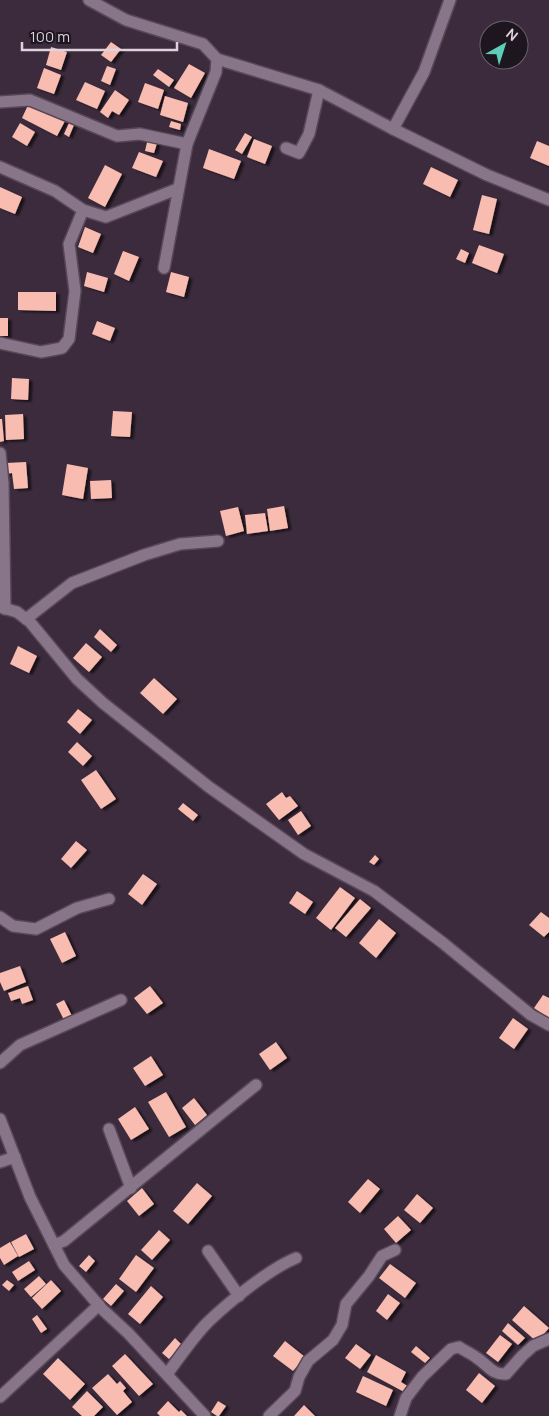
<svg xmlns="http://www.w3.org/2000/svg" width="549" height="1416" font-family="Manrope,sans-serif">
<defs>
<filter id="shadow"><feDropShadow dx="3.5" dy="2" stdDeviation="1" flood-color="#0009"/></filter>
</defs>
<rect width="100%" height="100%" fill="#3c2b3d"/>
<!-- building -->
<g fill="#f8bcb1" filter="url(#shadow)">
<path d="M 111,42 L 121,49 L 111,62 L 101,55 Z"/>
<path d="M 51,47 L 67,52 L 61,70 L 46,65 Z"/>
<path d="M 189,64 L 205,73 L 191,98 L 174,88 Z"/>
<path d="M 107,66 L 116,69 L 110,85 L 101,81 Z"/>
<path d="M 44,68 L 61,75 L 54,94 L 37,88 Z"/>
<path d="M 158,69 L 174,80 L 169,87 L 153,75 Z"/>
<path d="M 85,82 L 105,91 L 97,109 L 76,100 Z"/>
<path d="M 145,83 L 164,90 L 158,109 L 138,102 Z"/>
<path d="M 115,90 L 129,100 L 119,115 L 112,111 L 108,118 L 100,112 Z"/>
<path d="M 165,96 L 188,103 L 183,122 L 160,115 Z"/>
<path d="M 29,103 L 65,121 L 57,136 L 22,118 Z"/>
<path d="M 171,121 L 181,124 L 180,130 L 169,127 Z"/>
<path d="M 20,123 L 35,132 L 27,146 L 12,137 Z"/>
<path d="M 69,123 L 74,125 L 69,137 L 64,134 Z"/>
<path d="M 245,133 L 252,137 L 242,154 L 235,150 Z"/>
<path d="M 148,138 L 158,140 L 154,153 L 145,151 Z"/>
<path d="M 254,139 L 272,146 L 265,164 L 247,157 Z"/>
<path d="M 537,141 L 549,146 L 549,166 L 530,158 Z"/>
<path d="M 209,149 L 241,161 L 234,179 L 203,168 Z"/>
<path d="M 139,152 L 163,161 L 156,177 L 132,168 Z"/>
<path d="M 105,165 L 122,174 L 105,207 L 88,198 Z"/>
<path d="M 431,167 L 458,180 L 450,197 L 423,184 Z"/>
<path d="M 0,187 L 22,197 L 15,214 L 0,208 Z"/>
<path d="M 482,195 L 497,199 L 489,234 L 473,230 Z"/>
<path d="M 85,227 L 101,234 L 93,253 L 78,247 Z"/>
<path d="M 479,245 L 504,254 L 497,273 L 472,263 Z"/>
<path d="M 461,249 L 469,253 L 465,263 L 456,259 Z"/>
<path d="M 123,251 L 139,257 L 129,281 L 114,274 Z"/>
<path d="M 87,272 L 108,278 L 104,292 L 84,286 Z"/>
<path d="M 171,272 L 189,277 L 184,297 L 166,292 Z"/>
<path d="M 18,292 L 56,292 L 56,311 L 18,310 Z"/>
<rect x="0" y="318" width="8" height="18"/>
<path d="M 97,321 L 115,328 L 110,341 L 92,334 Z"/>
<path d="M 12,378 L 29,379 L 28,400 L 11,399 Z"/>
<path d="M 113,411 L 132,412 L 130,437 L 111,436 Z"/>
<path d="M 23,414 L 24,439 L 6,440 L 5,415 Z"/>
<path d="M 0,419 L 2,419 L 4,441 L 0,442 Z"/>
<path d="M 26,462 L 28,488 L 14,489 L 12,473 L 6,474 L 6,463 Z"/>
<path d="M 67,464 L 88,468 L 83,499 L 62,495 Z"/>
<path d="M 111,480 L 112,498 L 91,499 L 90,481 Z"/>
<path d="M 284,506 L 288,528 L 270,531 L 267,509 Z"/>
<path d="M 238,507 L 244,531 L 226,536 L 220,511 Z"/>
<path d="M 265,513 L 268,531 L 247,534 L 245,515 Z"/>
<path d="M 100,629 L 117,645 L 111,652 L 94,637 Z"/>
<path d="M 86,643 L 102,657 L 89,672 L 73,658 Z"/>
<path d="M 18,646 L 37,656 L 29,673 L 10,664 Z"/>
<path d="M 154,678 L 177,699 L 163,714 L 140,693 Z"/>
<path d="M 78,709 L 92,720 L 80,734 L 67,722 Z"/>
<path d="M 77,742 L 92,756 L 83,766 L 68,752 Z"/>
<path d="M 96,770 L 116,799 L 101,809 L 81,780 Z"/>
<path d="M 282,792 L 286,798 L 290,796 L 298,806 L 279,820 L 266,804 Z"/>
<path d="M 183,803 L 198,815 L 193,821 L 178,809 Z"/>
<path d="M 301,811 L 311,826 L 298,835 L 288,820 Z"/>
<path d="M 76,841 L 87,850 L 71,868 L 61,859 Z"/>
<path d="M 375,855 L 379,859 L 374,865 L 369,862 Z"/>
<path d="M 143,874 L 157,884 L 142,905 L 128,894 Z"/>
<path d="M 340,887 L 355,898 L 331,930 L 316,918 Z"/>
<path d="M 297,891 L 313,902 L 305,914 L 289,903 Z"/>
<path d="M 360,899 L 371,908 L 346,937 L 335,928 Z"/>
<path d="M 541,912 L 549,918 L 549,932 L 544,937 L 529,925 Z"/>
<path d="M 379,919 L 396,933 L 376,958 L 359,943 Z"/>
<path d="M 65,932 L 76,956 L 62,963 L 50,939 Z"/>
<path d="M 20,966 L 26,982 L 4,991 L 0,982 L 0,973 Z"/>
<path d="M 28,986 L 33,1000 L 22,1004 L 20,998 L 11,1001 L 8,993 Z"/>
<path d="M 150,986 L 163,1003 L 147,1014 L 134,998 Z"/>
<path d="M 543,995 L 549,998 L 549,1018 L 534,1008 Z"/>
<path d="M 64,1000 L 72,1016 L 64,1020 L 56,1004 Z"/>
<path d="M 513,1018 L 528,1029 L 514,1049 L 499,1038 Z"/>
<path d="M 276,1042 L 287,1058 L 270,1070 L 259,1054 Z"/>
<path d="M 151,1056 L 163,1075 L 145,1086 L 133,1068 Z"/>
<path d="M 166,1092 L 186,1127 L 169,1137 L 148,1102 Z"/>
<path d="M 194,1098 L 207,1115 L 195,1125 L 182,1108 Z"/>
<path d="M 135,1107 L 149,1129 L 131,1140 L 118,1119 Z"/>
<path d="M 368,1179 L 380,1189 L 360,1213 L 348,1202 Z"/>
<path d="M 197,1183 L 212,1196 L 188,1224 L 173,1211 Z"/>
<path d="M 142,1188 L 154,1204 L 139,1216 L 127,1201 Z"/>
<path d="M 417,1194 L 433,1208 L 420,1223 L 404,1210 Z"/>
<path d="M 398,1216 L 411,1230 L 396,1243 L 384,1229 Z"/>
<path d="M 159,1230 L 170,1240 L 152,1260 L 141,1250 Z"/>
<path d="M 26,1234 L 34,1249 L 19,1257 L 11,1242 Z"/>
<path d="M 10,1242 L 18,1256 L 4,1265 L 0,1258 L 0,1248 Z"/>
<path d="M 89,1255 L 95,1261 L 86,1272 L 79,1266 Z"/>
<path d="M 136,1255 L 154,1268 L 136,1292 L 119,1279 Z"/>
<path d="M 29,1261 L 35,1270 L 18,1281 L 12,1272 Z"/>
<path d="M 390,1264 L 416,1283 L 405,1298 L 379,1278 Z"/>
<path d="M 39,1276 L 46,1284 L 31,1297 L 24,1289 Z"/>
<path d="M 7,1280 L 14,1285 L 9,1291 L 2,1285 Z"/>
<path d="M 51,1280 L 61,1291 L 42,1309 L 32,1298 Z"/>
<path d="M 116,1284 L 124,1291 L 111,1306 L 103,1299 Z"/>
<path d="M 151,1286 L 163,1297 L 140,1324 L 128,1314 Z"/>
<path d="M 388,1294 L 400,1303 L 387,1320 L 376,1311 Z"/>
<path d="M 524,1306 L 549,1328 L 537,1342 L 512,1320 Z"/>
<path d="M 37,1315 L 47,1329 L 41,1333 L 32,1319 Z"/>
<path d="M 508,1323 L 525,1338 L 518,1345 L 502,1331 Z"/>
<path d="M 500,1335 L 512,1344 L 498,1362 L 486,1353 Z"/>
<path d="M 175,1338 L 182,1345 L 169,1359 L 162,1353 Z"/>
<path d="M 285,1341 L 305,1357 L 293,1371 L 273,1356 Z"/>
<path d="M 356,1344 L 371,1355 L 360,1369 L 345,1358 Z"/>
<path d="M 416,1346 L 430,1358 L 425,1363 L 411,1352 Z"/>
<path d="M 125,1354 L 153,1384 L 139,1396 L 112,1366 Z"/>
<path d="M 376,1355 L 406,1372 L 401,1382 L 409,1387 L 406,1393 L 367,1372 Z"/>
<path d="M 58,1358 L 85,1384 L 70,1400 L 43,1374 Z"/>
<path d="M 479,1373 L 495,1386 L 482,1403 L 466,1390 Z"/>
<path d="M 108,1374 L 117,1384 L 120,1381 L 126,1388 L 123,1391 L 132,1402 L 117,1415 L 92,1388 Z"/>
<path d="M 363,1376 L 393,1390 L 386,1406 L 356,1392 Z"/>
<path d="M 87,1391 L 103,1407 L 94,1416 L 82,1416 L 72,1407 Z"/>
<path d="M 168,1401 L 179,1412 L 181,1410 L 187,1416 L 160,1416 L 157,1413 Z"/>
<path d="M 218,1401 L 226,1406 L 219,1416 L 217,1416 L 211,1412 Z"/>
<path d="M 304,1405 L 315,1416 L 294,1416 Z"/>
</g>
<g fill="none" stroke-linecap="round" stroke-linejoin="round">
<!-- minor casing -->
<g stroke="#574857" stroke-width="14">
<g id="minor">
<path d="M 89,0 L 126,20 L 203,44 L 217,59 L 216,72 L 187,144 L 164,268"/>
<path d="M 217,59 L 319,90 L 393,129 L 487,175 L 549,200"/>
<path d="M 0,102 L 30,100 L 117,136 L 140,134 L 187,144"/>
<path d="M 393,129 L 424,72 L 450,0"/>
<path d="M 286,148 L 299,153 L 309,134 L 319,90"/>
<path d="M 0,167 L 55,191 L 83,210 L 106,217 L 177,189"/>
<path d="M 0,343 L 41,352 L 62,348 L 69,339 L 75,291 L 69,244 L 83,210"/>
<path d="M 0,453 L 3,483 L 5,609"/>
<path d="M 0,607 L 17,612 L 30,622 L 77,679 L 103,703 L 209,787 L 304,854 L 374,891 L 443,943 L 531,1015 L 549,1025"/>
<path d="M 26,619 L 72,583 L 144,555 L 180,544 L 218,541"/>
<path d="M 0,917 L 13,926 L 36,929 L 77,908 L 109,899"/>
<path d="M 0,1063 L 20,1045 L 121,1000"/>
<path d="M 0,1119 L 30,1197 L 64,1265 L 102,1309 L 129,1334 L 205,1416"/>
<path d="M 109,1129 L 131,1188"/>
<path d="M 0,1162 L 15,1157"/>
<path d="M 54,1245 L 64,1241 L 256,1085"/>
<path d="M 208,1251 L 239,1296"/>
<path d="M 167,1374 C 180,1357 193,1337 208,1322 C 229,1302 269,1269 296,1258"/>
<path d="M 0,1397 L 99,1305"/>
<path d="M 269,1416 L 295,1391 L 299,1377 L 308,1361 L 333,1340 L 342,1325 L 346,1304 L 369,1276 L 382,1256 L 395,1250"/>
<path d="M 400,1416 L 406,1398 L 422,1377 L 451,1349 L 459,1347 C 465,1351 472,1354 477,1358 C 488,1365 492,1375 506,1374 L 522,1356 L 533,1346 L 549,1339"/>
</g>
</g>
<!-- minor -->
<use href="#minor" stroke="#89758a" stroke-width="11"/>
</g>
<!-- north arrow -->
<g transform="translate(504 45) rotate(39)"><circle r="24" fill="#1e161f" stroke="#6a616b"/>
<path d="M0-4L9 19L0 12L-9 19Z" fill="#5cceba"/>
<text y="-8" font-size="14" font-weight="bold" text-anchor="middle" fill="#ddd2dd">N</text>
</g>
<!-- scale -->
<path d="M22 42v8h155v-8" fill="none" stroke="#ddd2dd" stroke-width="2.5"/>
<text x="30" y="42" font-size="15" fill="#ddd2dd" stroke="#1e161f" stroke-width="4" paint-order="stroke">100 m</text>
</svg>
